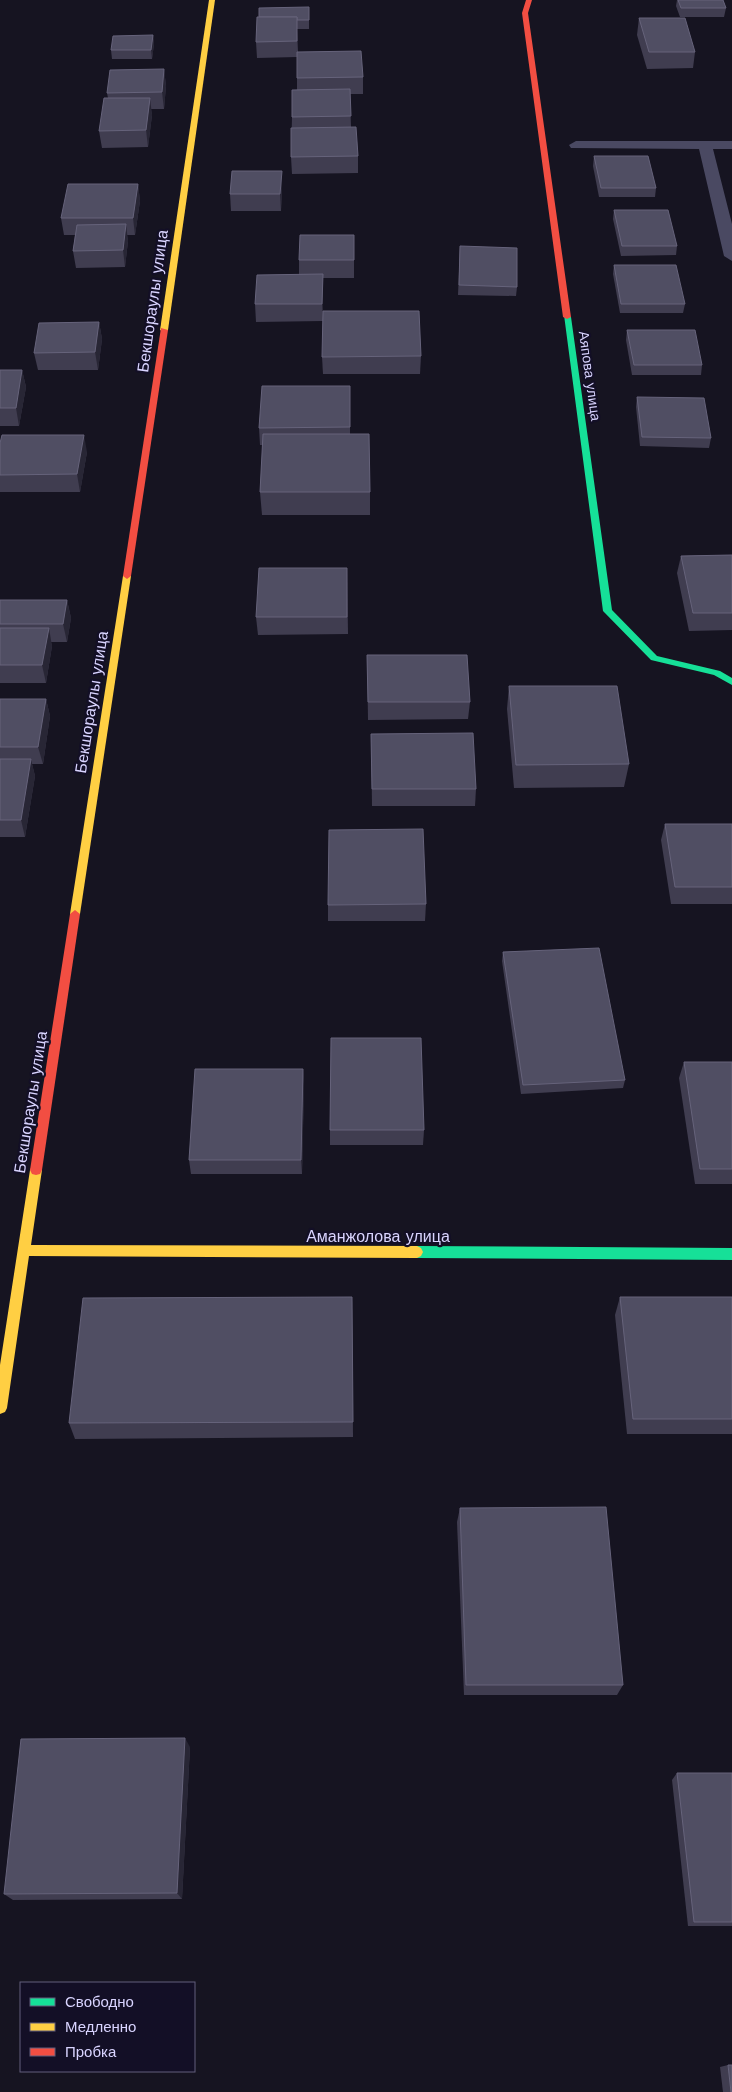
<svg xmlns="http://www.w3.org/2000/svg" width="732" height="2092" font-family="'Work Sans',sans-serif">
<rect width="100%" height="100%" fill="#161421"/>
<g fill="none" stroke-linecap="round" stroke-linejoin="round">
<!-- lane -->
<path fill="#4a4962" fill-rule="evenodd" d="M 576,141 L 732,141 L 732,149 L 713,149 L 732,224 L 732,261 L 724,256 L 699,149 L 571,148 L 569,145 Z"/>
<!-- fast -->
<g fill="#16e098" fill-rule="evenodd">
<path d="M 564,315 L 571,317 L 612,610 L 657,656 L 720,671 L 732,678 L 732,685 L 714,675 L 651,660 L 603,611 Z"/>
<path d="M 417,1246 L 732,1248 L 732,1260 L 417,1258 L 413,1256 L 411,1252 L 413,1248 Z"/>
</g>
<!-- slow -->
<g fill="#ffcf43" fill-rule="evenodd">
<path d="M 209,0 L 215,0 L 168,330 L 164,332 L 160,330 Z"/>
<path d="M 127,573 L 131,576 L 80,914 L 75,918 L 70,914 L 123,576 Z"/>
<path d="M 36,1165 L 40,1166 L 42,1170 L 31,1245 L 417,1246 L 421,1248 L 423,1252 L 421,1256 L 417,1258 L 29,1256 L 7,1408 L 5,1412 L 0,1414 L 0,1365 L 30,1170 L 32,1166 Z"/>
</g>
<!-- jam -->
<g fill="#f24e42" fill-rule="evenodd">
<path d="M 526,0 L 532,0 L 528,13 L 571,317 L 567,319 L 563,317 L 522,13 Z"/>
<path d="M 161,328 L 168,330 L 131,576 L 127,579 L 123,576 Z"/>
<path d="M 75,910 L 80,914 L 42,1170 L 40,1174 L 36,1175 L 32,1174 L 30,1170 L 70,914 Z"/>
</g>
</g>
<!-- wall -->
<g fill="#403d50">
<path d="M 677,0 L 723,0 L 726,8 L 724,17 L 680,17 L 676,6 Z"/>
<path d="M 309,7 L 309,29 L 297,29 L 298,52 L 363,77 L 363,94 L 350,94 L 351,127 L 358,156 L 358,173 L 292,174 L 291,157 L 292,117 L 297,89 L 297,57 L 257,58 L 256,42 Z"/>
<path d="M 639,18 L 695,52 L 693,68 L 647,69 L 637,35 Z"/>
<path d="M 153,35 L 154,44 L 152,59 L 112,59 L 111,50 Z"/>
<path d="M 164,69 L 166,86 L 164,109 L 151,109 L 152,115 L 148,147 L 102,148 L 99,131 L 108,98 L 107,93 Z"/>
<path d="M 594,156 L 656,188 L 655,197 L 599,197 L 593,166 Z"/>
<path d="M 138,184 L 140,201 L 135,235 L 127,235 L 128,241 L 125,267 L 76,268 L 73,251 L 75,235 L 64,235 L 61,218 Z"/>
<path d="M 282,188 L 281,211 L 231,211 L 230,194 Z"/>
<path d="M 614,210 L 677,246 L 676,255 L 621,256 L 613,219 Z"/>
<path d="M 354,235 L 354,278 L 323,278 L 323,321 L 256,322 L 255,304 L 299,275 L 299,260 Z"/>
<path d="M 460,246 L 517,287 L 516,296 L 458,295 Z"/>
<path d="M 614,265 L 685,304 L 683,313 L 620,313 L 613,274 Z"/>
<path d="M 99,322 L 102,339 L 98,370 L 38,370 L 34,353 Z"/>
<path d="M 627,330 L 702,365 L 701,375 L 632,375 L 626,340 Z"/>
<path d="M 421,356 L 420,374 L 323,374 L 322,357 Z"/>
<path d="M 0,370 L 22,370 L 26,387 L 19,426 L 0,426 Z"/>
<path d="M 350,386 L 350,434 L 370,492 L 370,515 L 262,515 L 260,492 L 263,445 L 260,445 L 259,428 Z"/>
<path d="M 637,397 L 711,438 L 709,448 L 640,446 L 636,407 Z"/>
<path d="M 0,443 L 87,452 L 80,492 L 0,492 Z"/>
<path d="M 732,555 L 732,630 L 689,631 L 677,573 L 681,556 Z"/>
<path d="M 347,568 L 348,634 L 258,635 L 256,617 Z"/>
<path d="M 0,600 L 67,600 L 71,618 L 67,642 L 51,642 L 52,646 L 46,683 L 0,683 Z"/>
<path d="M 367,655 L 470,702 L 468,719 L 368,720 Z"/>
<path d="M 509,686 L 629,764 L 624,787 L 514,788 L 507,709 Z"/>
<path d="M 0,699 L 46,699 L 50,716 L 43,764 L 32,764 L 35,776 L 25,837 L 0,837 Z"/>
<path d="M 371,734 L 476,789 L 475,806 L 372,806 Z"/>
<path d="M 665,824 L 732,824 L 732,904 L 671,904 L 661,840 Z"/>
<path d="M 426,904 L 425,921 L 328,921 L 328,905 Z"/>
<path d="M 503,952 L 625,1080 L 623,1088 L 521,1094 L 502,961 Z"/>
<path d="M 684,1062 L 732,1062 L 732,1184 L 695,1184 L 679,1078 Z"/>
<path d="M 303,1069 L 304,1084 L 302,1174 L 191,1174 L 189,1160 Z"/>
<path d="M 330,1130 L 424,1130 L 423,1145 L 330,1145 Z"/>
<path d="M 352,1297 L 353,1437 L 75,1439 L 69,1423 Z"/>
<path d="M 620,1297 L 732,1297 L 732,1434 L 627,1434 L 615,1315 Z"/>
<path d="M 460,1508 L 623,1685 L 617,1695 L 464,1695 L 457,1522 Z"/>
<path d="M 190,1747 L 182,1899 L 13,1900 L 4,1894 Z"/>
<path d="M 677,1773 L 732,1773 L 732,1926 L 688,1926 L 672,1780 Z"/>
<path d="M 728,2065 L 732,2092 L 723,2092 L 720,2067 Z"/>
</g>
<!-- shaded-wall -->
<g fill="#282635">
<path d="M 153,35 L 154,44 L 152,59 L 151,50 Z"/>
<path d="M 164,69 L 166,86 L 164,109 L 162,92 Z"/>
<path d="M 150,98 L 152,115 L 148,147 L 146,130 Z"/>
<path d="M 282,171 L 282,188 L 281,211 L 280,194 Z"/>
<path d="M 138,184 L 140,201 L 135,235 L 133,218 Z"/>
<path d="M 126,224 L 128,241 L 125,267 L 123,250 Z"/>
<path d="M 323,274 L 323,321 L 322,304 Z"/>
<path d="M 99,322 L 102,339 L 98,370 L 95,352 Z"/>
<path d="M 22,370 L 26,387 L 19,426 L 16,408 Z"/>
<path d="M 84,435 L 87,452 L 80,492 L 77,474 Z"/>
<path d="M 67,600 L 71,618 L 67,642 L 63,624 Z"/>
<path d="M 49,628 L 52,646 L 46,683 L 42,665 Z"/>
<path d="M 46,699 L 50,716 L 43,764 L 38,747 Z"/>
<path d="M 31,759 L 35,776 L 25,837 L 21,820 Z"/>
<path d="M 303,1069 L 304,1084 L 302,1174 L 301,1160 Z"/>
<path d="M 185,1738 L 190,1747 L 182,1899 L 177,1893 Z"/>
</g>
<!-- building -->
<g fill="#504e63" stroke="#66637b">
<path d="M 678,0 L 723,0 L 726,8 L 681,8 Z"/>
<path d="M 309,7 L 309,20 L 297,20 L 297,17 L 259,17 L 259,8 Z"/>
<path d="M 257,17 L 297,17 L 297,41 L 256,42 Z"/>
<path d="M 639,18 L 685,18 L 695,52 L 649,52 Z"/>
<path d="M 153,35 L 151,50 L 111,50 L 113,36 Z"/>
<path d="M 361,51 L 363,77 L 297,78 L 297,52 Z"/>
<path d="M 164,69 L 162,92 L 107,93 L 110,70 Z"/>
<path d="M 350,89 L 351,116 L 292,117 L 292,90 Z"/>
<path d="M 104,98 L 150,98 L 146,130 L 99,131 Z"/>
<path d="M 356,127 L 358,156 L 291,157 L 291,128 Z"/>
<path d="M 594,156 L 648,156 L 656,188 L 601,188 Z"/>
<path d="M 232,171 L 282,171 L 280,194 L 230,194 Z"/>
<path d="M 68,184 L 138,184 L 133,218 L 61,218 Z"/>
<path d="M 614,210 L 668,210 L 677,246 L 622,246 Z"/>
<path d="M 126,224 L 123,250 L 73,251 L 77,225 Z"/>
<path d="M 300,235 L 354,235 L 354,260 L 299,260 Z"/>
<path d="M 460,246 L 517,248 L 517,287 L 459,285 Z"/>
<path d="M 614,265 L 676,265 L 685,304 L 621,304 Z"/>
<path d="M 323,274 L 322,304 L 255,304 L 257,275 Z"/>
<path d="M 323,311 L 419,311 L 421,356 L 322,357 Z"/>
<path d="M 99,322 L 95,352 L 34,353 L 39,323 Z"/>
<path d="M 627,330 L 695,330 L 702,365 L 634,365 Z"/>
<path d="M 0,370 L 22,370 L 16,408 L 0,408 Z"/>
<path d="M 262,386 L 350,386 L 350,427 L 259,428 Z"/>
<path d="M 637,397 L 704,398 L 711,438 L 642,437 Z"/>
<path d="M 263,434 L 369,434 L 370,492 L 260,492 Z"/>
<path d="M 2,435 L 84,435 L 77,474 L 0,475 L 0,443 Z"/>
<path d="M 732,555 L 732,613 L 693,613 L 681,556 Z"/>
<path d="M 259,568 L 347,568 L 347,617 L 256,617 Z"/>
<path d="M 0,600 L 67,600 L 63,624 L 0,624 Z"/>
<path d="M 0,628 L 49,628 L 42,665 L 0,665 Z"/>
<path d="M 367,655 L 467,655 L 470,702 L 368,702 Z"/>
<path d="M 509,686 L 617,686 L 629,764 L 516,765 Z"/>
<path d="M 0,699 L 46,699 L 38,747 L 0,747 Z"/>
<path d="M 473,733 L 476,789 L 372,789 L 371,734 Z"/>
<path d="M 0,759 L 31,759 L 21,820 L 0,820 Z"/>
<path d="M 665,824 L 732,824 L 732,887 L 675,887 Z"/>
<path d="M 423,829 L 426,904 L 328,905 L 329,830 Z"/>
<path d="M 599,948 L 625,1080 L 523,1085 L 503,952 Z"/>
<path d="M 331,1038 L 421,1038 L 424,1130 L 330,1130 Z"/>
<path d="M 684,1062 L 732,1062 L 732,1169 L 700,1169 Z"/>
<path d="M 195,1069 L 303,1069 L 301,1160 L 189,1160 Z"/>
<path d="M 352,1297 L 353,1422 L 69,1423 L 83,1298 Z"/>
<path d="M 620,1297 L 732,1297 L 732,1419 L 633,1419 Z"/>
<path d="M 606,1507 L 623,1685 L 466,1685 L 460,1508 Z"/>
<path d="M 185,1738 L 177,1893 L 4,1894 L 21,1739 Z"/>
<path d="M 677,1773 L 732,1773 L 732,1922 L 694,1922 Z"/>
<path d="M 728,2065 L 732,2065 L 732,2092 L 731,2092 Z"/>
</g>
<g text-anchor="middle" stroke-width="4.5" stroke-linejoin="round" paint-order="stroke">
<!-- far-street labels -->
<g font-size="14" fill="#d9d4ff" stroke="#130f26">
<text transform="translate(590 376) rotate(82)" y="5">Аяпова улица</text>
</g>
<!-- street labels -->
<g font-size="16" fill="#d9d4ff" stroke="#130f26">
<text transform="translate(152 301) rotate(-82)" y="6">Бекшораулы улица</text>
<text transform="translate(91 702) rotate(-81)" y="6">Бекшораулы улица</text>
<text transform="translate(30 1102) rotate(-81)" y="6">Бекшораулы улица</text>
<text x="378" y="1242">Аманжолова улица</text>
</g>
</g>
<!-- legend -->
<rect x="20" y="1982" width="175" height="90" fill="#130f26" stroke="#625e7d"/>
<rect x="30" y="1998" width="25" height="8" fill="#16e098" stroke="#625e7d"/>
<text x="65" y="2007" font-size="15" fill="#d9d4ff">Свободно</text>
<rect x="30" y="2023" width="25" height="8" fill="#ffcf43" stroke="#625e7d"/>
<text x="65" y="2032" font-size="15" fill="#d9d4ff">Медленно</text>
<rect x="30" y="2048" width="25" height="8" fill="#f24e42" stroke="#625e7d"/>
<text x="65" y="2057" font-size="15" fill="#d9d4ff">Пробка</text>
</svg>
